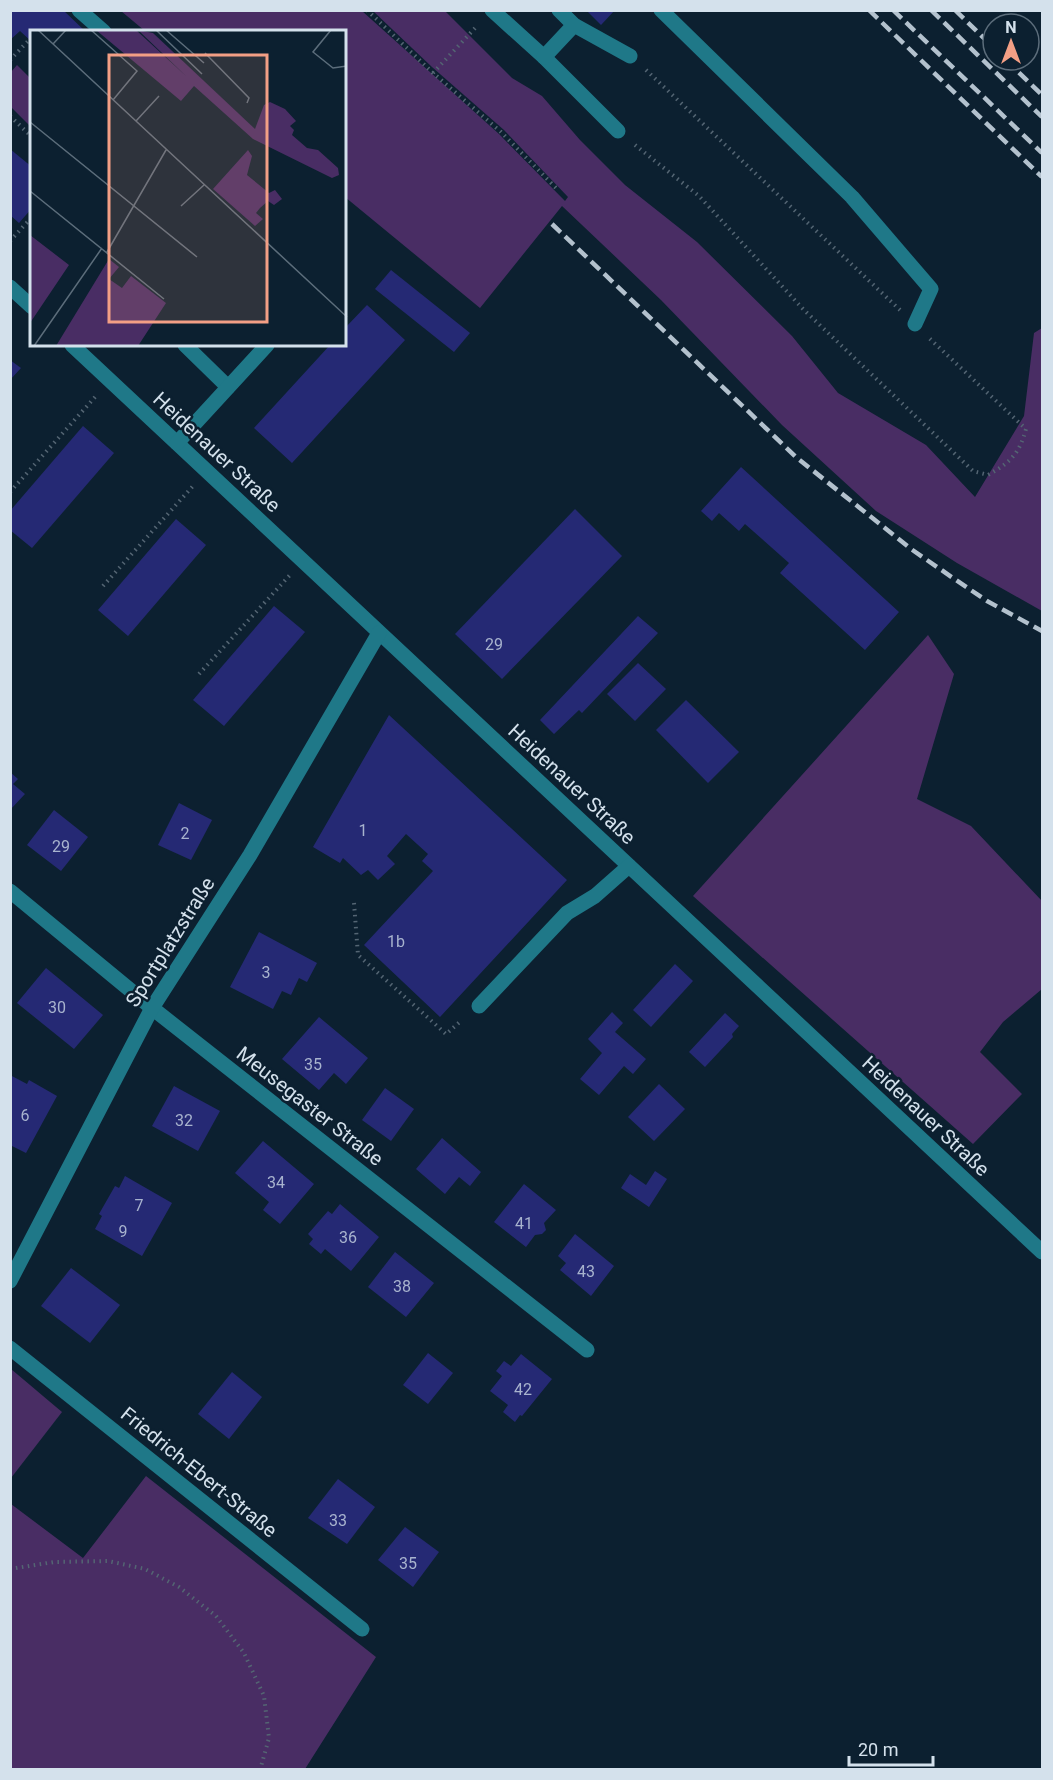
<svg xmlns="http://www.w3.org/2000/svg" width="1053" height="1780" font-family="Roboto,sans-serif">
<rect width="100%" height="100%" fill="#0c2030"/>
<!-- green -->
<g fill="#492d64">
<path d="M 121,11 L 362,11 L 499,134 L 565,201 L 568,197 L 504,130 L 432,67 L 373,11 L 445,11 L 512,78 L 542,96 L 580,140 L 625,185 L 697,242 L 792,336 L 838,393 L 926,445 L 975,497 L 1024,416 L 1034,333 L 1042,328 L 1042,611 L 957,563 L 876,511 L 782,425 L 661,300 L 562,206 L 480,308 L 345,197 L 345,32 L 145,31 Z"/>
<path d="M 17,65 L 31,79 L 31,127 L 11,107 L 11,72 Z"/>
<path d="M 928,635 L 954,674 L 917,799 L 971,826 L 1042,901 L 1042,989 L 1003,1022 L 980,1052 L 1022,1094 L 973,1144 L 693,896 Z"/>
<path d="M 11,1369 L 62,1412 L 11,1478 Z"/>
<path d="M 146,1476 L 376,1657 L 305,1769 L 11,1769 L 11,1504 L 83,1558 Z"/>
</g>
<!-- building -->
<g fill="#252974">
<path d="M 10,10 L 63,10 L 86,32 L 32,32 L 32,42 L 20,31 L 10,40 Z"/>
<path d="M 586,10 L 615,10 L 601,25 Z"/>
<path d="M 10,149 L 32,167 L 32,208 L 19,223 L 10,215 Z"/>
<path d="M 391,270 L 470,333 L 454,352 L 375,289 Z"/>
<path d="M 367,305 L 405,340 L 292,463 L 254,428 L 330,345 L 345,345 L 345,328 Z"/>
<path d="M 10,360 L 21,368 L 10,380 Z"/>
<path d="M 83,426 L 114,453 L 32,548 L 10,530 L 10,511 Z"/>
<path d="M 741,467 L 899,612 L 865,650 L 780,573 L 789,563 L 745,524 L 739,531 L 719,513 L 712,521 L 701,511 Z"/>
<path d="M 575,509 L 622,556 L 502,679 L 455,634 Z"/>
<path d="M 176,519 L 206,545 L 128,636 L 98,610 Z"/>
<path d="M 274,606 L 305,632 L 224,726 L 193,700 Z"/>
<path d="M 638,616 L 658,633 L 582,713 L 579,710 L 554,734 L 540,720 Z"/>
<path d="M 638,663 L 666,689 L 635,721 L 607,694 Z"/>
<path d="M 686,700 L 739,752 L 708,783 L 656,730 Z"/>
<path d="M 389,715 L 567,880 L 440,1017 L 364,945 L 433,871 L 422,861 L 428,854 L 406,834 L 387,856 L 395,864 L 378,880 L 368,870 L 361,875 L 343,858 L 340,863 L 313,847 Z"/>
<path d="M 10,772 L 18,779 L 13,784 L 25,794 L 10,810 Z"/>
<path d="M 179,803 L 212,820 L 191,860 L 158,845 Z"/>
<path d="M 54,810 L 88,837 L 61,871 L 27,845 Z"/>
<path d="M 259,932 L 317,963 L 307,982 L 299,978 L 291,995 L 282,991 L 273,1009 L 230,987 Z"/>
<path d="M 675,964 L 693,981 L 651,1027 L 633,1010 Z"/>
<path d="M 46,968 L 103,1015 L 74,1049 L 17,1003 Z"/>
<path d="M 612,1012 L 623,1023 L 615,1032 L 646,1059 L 633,1074 L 624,1066 L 599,1095 L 580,1079 L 602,1053 L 588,1039 Z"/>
<path d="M 725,1013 L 739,1026 L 732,1034 L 733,1037 L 705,1067 L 689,1052 Z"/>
<path d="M 319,1017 L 368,1058 L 346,1084 L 334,1073 L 319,1090 L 282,1059 Z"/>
<path d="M 10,1075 L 27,1084 L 29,1080 L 57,1096 L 26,1153 L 10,1145 Z"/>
<path d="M 659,1084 L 685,1109 L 654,1141 L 628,1117 Z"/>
<path d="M 174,1086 L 220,1111 L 198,1151 L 152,1126 Z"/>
<path d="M 385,1088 L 414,1109 L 391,1141 L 362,1120 Z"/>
<path d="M 442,1138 L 481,1172 L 470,1186 L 459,1177 L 445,1194 L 416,1169 Z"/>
<path d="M 263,1141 L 314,1184 L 280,1224 L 263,1210 L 269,1202 L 235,1173 Z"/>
<path d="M 655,1171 L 667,1179 L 649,1207 L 621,1188 L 630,1174 L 646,1185 Z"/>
<path d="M 125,1176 L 172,1203 L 142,1256 L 95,1229 L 102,1216 L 99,1214 L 115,1186 L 119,1188 Z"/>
<path d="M 524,1184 L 556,1210 L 544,1223 L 546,1230 L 542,1234 L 535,1235 L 526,1247 L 494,1222 Z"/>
<path d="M 340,1204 L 379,1237 L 351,1271 L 325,1249 L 321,1254 L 309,1244 L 313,1239 L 308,1234 L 328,1211 L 332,1214 Z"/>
<path d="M 575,1234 L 614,1266 L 591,1296 L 560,1270 L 566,1263 L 558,1256 Z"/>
<path d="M 395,1252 L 434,1283 L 406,1317 L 368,1287 Z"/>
<path d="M 71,1268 L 120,1305 L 90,1343 L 41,1306 Z"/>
<path d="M 428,1353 L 453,1373 L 428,1404 L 403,1385 Z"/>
<path d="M 521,1354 L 552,1379 L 522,1416 L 520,1415 L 515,1422 L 503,1412 L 508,1405 L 490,1391 L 502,1376 L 496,1371 L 504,1361 L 511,1366 Z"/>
<path d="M 232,1372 L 262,1397 L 229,1439 L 198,1414 Z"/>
<path d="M 338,1479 L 375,1507 L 347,1544 L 308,1518 Z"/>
<path d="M 405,1527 L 439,1552 L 413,1587 L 378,1560 Z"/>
</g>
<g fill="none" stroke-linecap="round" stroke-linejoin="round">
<!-- path -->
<g stroke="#546573" stroke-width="4" stroke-dasharray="1.5 4.5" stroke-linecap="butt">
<path d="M 367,10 L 433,73 L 501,132 L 556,188"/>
<path d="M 10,60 L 29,40"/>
<path d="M 646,70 L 900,310"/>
<path d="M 433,73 L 477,26"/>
<path d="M 10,116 L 32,137"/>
<path d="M 635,145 L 699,196 L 803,309 L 973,471 L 988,475 C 1011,462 1019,454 1026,429 L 929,338"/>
<path d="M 10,241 L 32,217"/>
<path d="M 10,492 L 96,396"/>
<path d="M 103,586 L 193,486"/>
<path d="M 199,674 L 290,575"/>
<path d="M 354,903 L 358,955 L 446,1034 L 462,1020"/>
<path d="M 10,1569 L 54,1562 L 108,1561 L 145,1569 L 179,1587 L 216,1616 L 244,1653 L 264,1696 L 269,1738 L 260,1770"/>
</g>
<!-- minor -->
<g stroke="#1f7888" stroke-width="15">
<path d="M 79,10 L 104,32"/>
<path d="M 492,10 L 544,57 L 618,131"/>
<path d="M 559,10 L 574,25 L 630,56"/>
<path d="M 661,10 L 852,197 L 931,289 L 915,324"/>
<path d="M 544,57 L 574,25"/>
<path d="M 10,287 L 32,307"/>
<path d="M 72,345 L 1042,1252"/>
<path d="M 185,345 L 228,387"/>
<path d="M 177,443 L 267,345"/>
<path d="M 10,891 L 152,1008 L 587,1350"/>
<path d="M 479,1006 L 567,913 L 595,896 L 629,866"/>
<path d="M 10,1281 L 152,1008 L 250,855 L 379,633"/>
<path d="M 10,1348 L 362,1629"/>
</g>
<!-- rail -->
<g stroke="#b3c1cd" stroke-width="4.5" stroke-dasharray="12 6" stroke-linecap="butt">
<path d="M 869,10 L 1042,177"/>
<path d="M 893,10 L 1042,153"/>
<path d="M 931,10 L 1042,117"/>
<path d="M 955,10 L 993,47"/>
<path d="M 1006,60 L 1042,95"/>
<path d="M 552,224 L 796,457 L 911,549 L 953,578 L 987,601 L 1042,631"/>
</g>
</g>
<g text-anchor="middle" stroke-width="5" stroke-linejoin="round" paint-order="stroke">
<!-- number labels -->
<g font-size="16" fill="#a8b3ce">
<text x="494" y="650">29</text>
<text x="363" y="836">1</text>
<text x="185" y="839">2</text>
<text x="61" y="852">29</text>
<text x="396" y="947">1b</text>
<text x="266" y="978">3</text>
<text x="57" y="1013">30</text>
<text x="313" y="1070">35</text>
<text x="25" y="1121">6</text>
<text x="184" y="1126">32</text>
<text x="276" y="1188">34</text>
<text x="139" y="1211">7</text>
<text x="524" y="1229">41</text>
<text x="123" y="1237">9</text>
<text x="348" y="1243">36</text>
<text x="586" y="1277">43</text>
<text x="402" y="1292">38</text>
<text x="523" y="1395">42</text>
<text x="338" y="1526">33</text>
<text x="408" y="1569">35</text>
</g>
<!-- street labels -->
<g font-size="20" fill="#d4e1ec" stroke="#0c2030">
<text transform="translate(217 452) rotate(43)" y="7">Heidenauer Straße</text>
<text transform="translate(572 784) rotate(43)" y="7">Heidenauer Straße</text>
<text transform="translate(170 942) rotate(-58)" y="7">Sportplatzstraße</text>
<text transform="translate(310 1106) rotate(38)" y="7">Meusegaster Straße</text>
<text transform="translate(926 1116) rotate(43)" y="7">Heidenauer Straße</text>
<text transform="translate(199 1472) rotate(39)" y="7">Friedrich-Ebert-Straße</text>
</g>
</g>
<!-- overview -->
<g transform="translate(30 30)">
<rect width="316" height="316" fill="#0c2030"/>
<path d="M 66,0 L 106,0 L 157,47 L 108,0 L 123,3 L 225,99 L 234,75 L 240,72 L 255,79 L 266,91 L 260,96 L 264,100 L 262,105 L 277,118 L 288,120 L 308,138 L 309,145 L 302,148 L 223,109 L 164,56 L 151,71 ZM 218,120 L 222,126 L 217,145 L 239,163 L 245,160 L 252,169 L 244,175 L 238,171 L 230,178 L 226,183 L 233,189 L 225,196 L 183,159 ZM 0,205 L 39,235 L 0,293 ZM 79,229 L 89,237 L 79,249 L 92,258 L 101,246 L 136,273 L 108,316 L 26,316 Z" fill="#492d64"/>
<path fill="none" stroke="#5c6d7b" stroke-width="1.5" d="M 8,0 L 317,287M 61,0 L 107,41 L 83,70M 126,0 L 172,44M 136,0 L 174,33M 301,0 L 283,22 L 303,38 L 317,36M 23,14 L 36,0M 175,23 L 219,68 L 217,73M 106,91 L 129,66M 0,92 L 167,227M 0,161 L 134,269M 151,176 L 174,155M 77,222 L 136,120M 4,316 L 72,218"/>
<path fill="#f39f85" fill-opacity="0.15" stroke="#f39f85" stroke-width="3" d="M 79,25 L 237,25 L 237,292 L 79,292 Z"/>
<rect width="316" height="316" fill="none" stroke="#d4e1ec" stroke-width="3"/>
</g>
<!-- border -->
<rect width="1053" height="1780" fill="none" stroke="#d4e1ec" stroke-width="24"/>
<!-- north arrow -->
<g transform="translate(1011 42)"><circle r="28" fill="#0c2030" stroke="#5c6d7b" stroke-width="1.5"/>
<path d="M0-4.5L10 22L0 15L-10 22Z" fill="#f39f85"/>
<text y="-9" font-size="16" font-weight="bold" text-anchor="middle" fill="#d4e1ec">N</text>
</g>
<!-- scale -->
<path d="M849 1756v9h84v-9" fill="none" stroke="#d4e1ec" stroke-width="3"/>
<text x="858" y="1756" font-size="18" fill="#d4e1ec" stroke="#0c2030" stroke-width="4.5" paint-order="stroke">20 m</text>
</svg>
